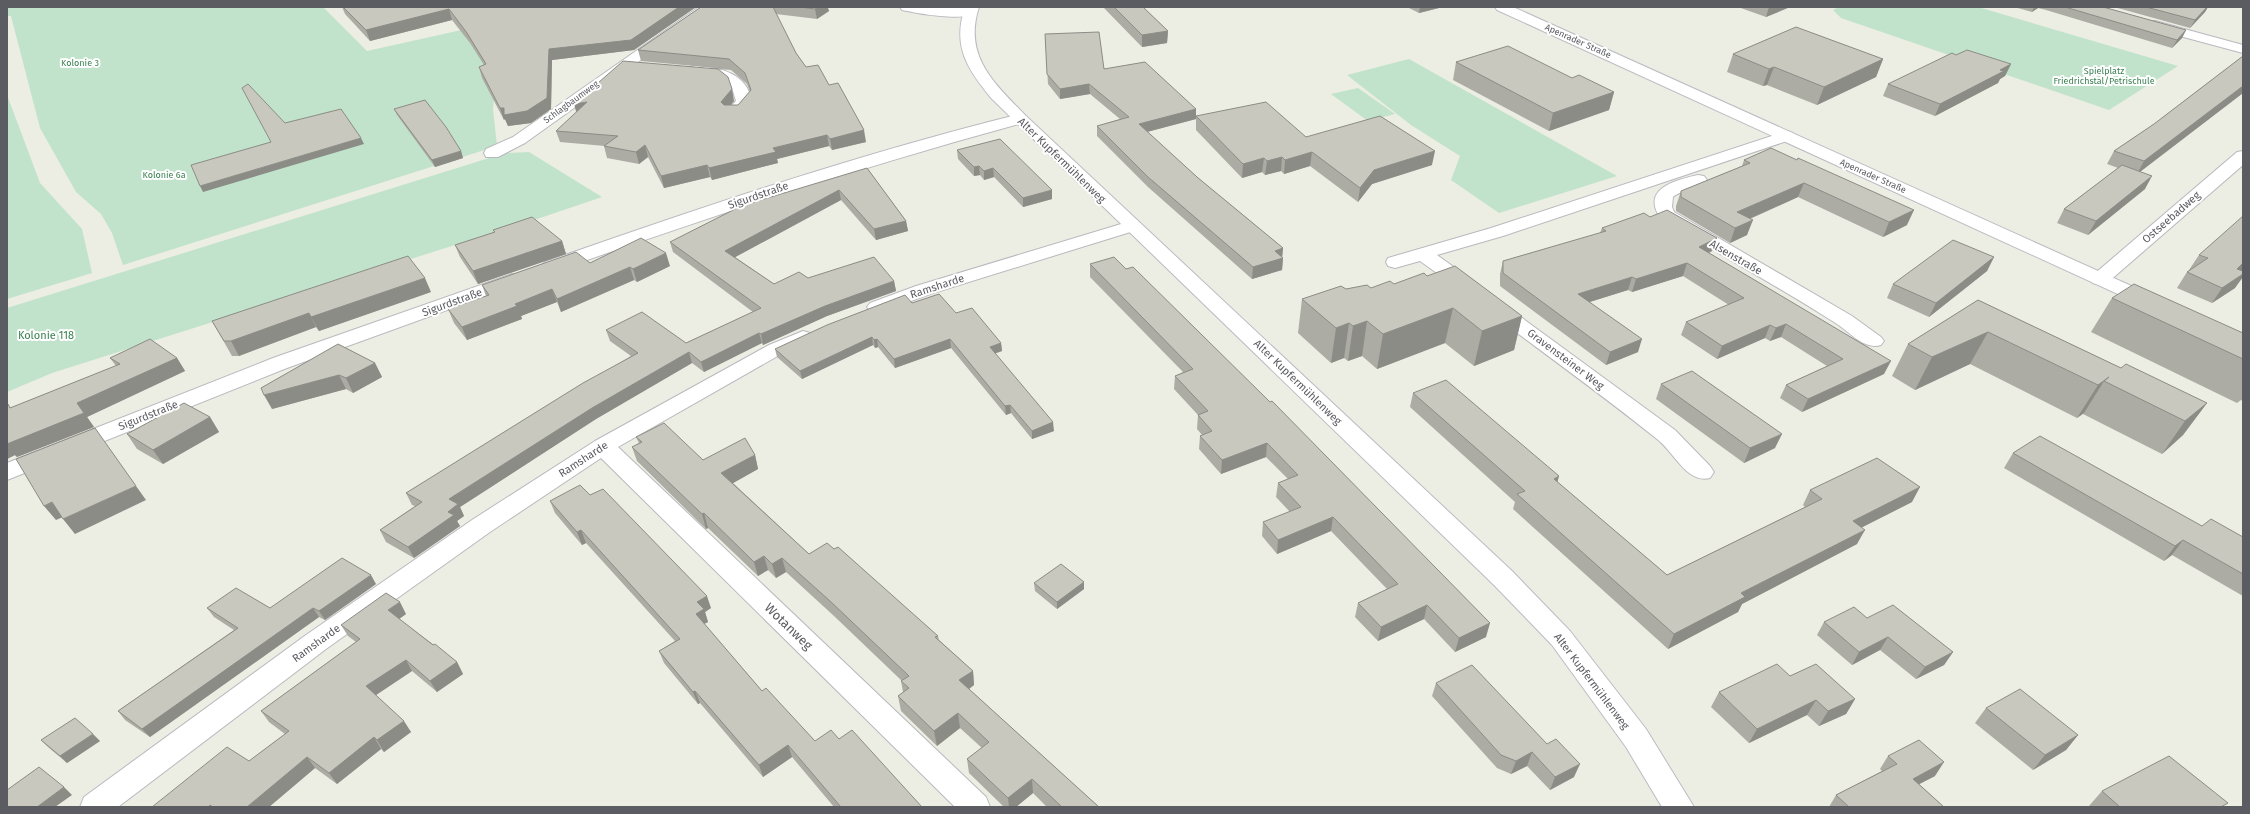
<svg xmlns="http://www.w3.org/2000/svg" width="2250" height="814" font-family="'Fira Sans',sans-serif">
<rect width="100%" height="100%" fill="#ecede3"/>
<!-- green -->
<g fill="#c1e3cb">
<path d="M 7,7 L 323,7 L 367,51 L 502,21 L 493,109 L 497,146 L 123,265 L 112,233 L 101,214 L 76,192 L 40,128 L 11,16 L 7,16 Z"/>
<path d="M 1839,7 L 1978,7 L 2178,66 L 2109,110 L 1841,18 L 1833,10 Z"/>
<path d="M 1409,59 L 1617,176 L 1499,213 L 1451,180 L 1460,156 L 1411,125 L 1347,75 Z"/>
<path d="M 1358,88 L 1395,114 L 1368,121 L 1331,94 Z"/>
<path d="M 7,95 L 40,183 L 82,229 L 92,273 L 7,299 Z"/>
<path d="M 529,152 L 602,197 L 543,217 L 52,373 L 7,392 L 7,308 L 486,159 L 507,153 Z"/>
</g>
<g fill="none" stroke-linecap="round" stroke-linejoin="round">
<!-- street casing -->
<g stroke="#b8b9be" stroke-width="2">
<g id="street">
<path d="M 699,7 L 715,7 L 525,143 L 498,157 L 486,157 L 484,153 L 486,149 L 513,137 Z"/>
<path d="M 900,7 L 970,7 L 977,11 C 969,23 915,13 902,10 Z"/>
<path d="M 2155,21 L 2243,45 L 2243,53 L 2150,28 L 2148,25 L 2150,22 Z"/>
<path d="M 696,66 C 722,68 747,73 752,102 L 739,115 L 727,115 L 725,112 L 736,101 L 732,88 L 716,77 L 691,73 L 689,70 L 691,67 Z"/>
<path d="M 1020,114 L 1026,116 L 1028,119 L 1026,122 C 868,165 713,215 559,270 L 552,272 L 545,270 L 542,266 L 545,262 C 702,207 859,154 1020,114 Z"/>
<path d="M 1787,131 L 1793,133 L 1795,136 L 1793,139 L 1503,236 L 1437,255 L 1476,283 L 1479,287 L 1476,291 L 1469,293 L 1462,291 L 1420,261 L 1395,268 L 1388,266 L 1386,262 L 1388,258 L 1491,228 Z"/>
<path d="M 2243,151 L 2243,165 L 2107,283 L 2100,285 L 2093,283 L 2090,279 L 2093,275 L 2237,152 Z"/>
<path d="M 1698,175 L 1704,176 L 1707,180 C 1700,190 1682,189 1673,197 L 1672,207 L 1674,212 L 1852,316 L 1881,337 L 1884,341 L 1881,345 C 1864,350 1851,333 1837,324 C 1779,287 1719,254 1661,219 C 1640,189 1675,180 1698,175 Z"/>
<path d="M 1131,221 L 1137,222 L 1140,226 L 1137,230 L 930,294 L 884,311 L 877,313 L 870,311 L 867,307 L 870,303 L 916,286 Z"/>
<path d="M 512,274 L 519,276 L 522,280 L 519,284 L 287,368 L 7,480 L 7,463 L 273,358 Z"/>
<path d="M 1496,302 L 1503,304 L 1675,430 L 1710,466 L 1714,472 L 1710,478 C 1687,484 1674,452 1657,439 C 1602,395 1545,354 1489,312 L 1486,308 L 1489,304 Z"/>
<path d="M 803,331 L 810,333 L 813,337 L 810,341 L 783,353 L 618,447 L 986,797 L 990,807 L 955,807 L 601,458 L 490,532 L 326,649 L 118,807 L 80,807 L 84,797 L 306,635 L 472,520 L 595,441 L 769,345 Z"/>
</g>
</g>
<!-- secondary casing -->
<g stroke="#bbbcc3" stroke-width="2">
<g id="secondary">
<path d="M 965,7 L 979,7 C 963,56 994,83 1026,116 L 1512,571 L 1570,631 L 1646,729 L 1694,807 L 1662,807 L 1626,747 L 1552,645 L 1494,585 L 992,99 C 967,69 952,46 965,7 Z"/>
<path d="M 1495,7 L 1513,7 L 2158,298 L 2161,302 L 2158,306 L 2151,308 L 2144,306 L 1497,10 Z"/>
</g>
</g>
<!-- street -->
<use href="#street" fill="#fff" fill-rule="evenodd"/>
<!-- secondary -->
<use href="#secondary" fill="#fff" fill-rule="evenodd"/>
</g>
<!-- wall -->
<g fill="#acaca4" fill-rule="evenodd">
<path d="M 342,7 L 696,7 L 634,50 L 552,60 L 551,109 L 531,123 L 508,126 L 505,119 L 504,120 L 482,78 L 479,67 L 484,65 L 470,43 L 452,20 L 370,41 L 345,14 Z"/>
<path d="M 701,7 L 832,7 L 828,8 L 829,11 L 817,19 L 776,14 L 796,53 L 806,67 L 829,85 L 866,142 L 832,150 L 829,146 L 777,159 L 778,163 L 712,180 L 710,177 L 664,188 L 648,157 L 639,164 L 607,158 L 604,146 L 605,146 L 560,142 L 556,131 L 716,68 L 641,61 L 638,50 ZM 718,69 L 731,70 L 747,84 L 750,92 L 738,105 L 730,105 L 734,101 Z"/>
<path d="M 1103,7 L 1143,7 L 1168,31 L 1167,43 L 1142,47 Z"/>
<path d="M 1407,7 L 1443,7 L 1419,13 Z"/>
<path d="M 1738,7 L 1790,7 L 1766,17 Z"/>
<path d="M 2014,7 L 2103,7 L 2186,30 L 2182,38 L 2172,48 L 2046,10 L 2038,8 L 2032,12 Z"/>
<path d="M 2114,7 L 2208,7 L 2205,12 L 2190,28 Z"/>
<path d="M 1045,34 L 1104,69 L 1196,109 L 1196,119 L 1147,132 L 1197,177 L 1283,248 L 1282,257 L 1283,258 L 1282,270 L 1252,279 L 1148,187 L 1097,136 L 1097,126 L 1120,119 L 1090,94 L 1060,99 L 1048,84 Z"/>
<path d="M 1733,54 L 1883,59 L 1876,77 L 1817,105 L 1767,85 L 1763,86 L 1727,72 Z"/>
<path d="M 1956,55 L 2011,64 L 2005,76 L 2000,79 L 1998,83 L 1935,116 L 1883,96 L 1888,84 Z"/>
<path d="M 2243,56 L 2243,93 L 2140,172 L 2145,189 L 2088,235 L 2057,223 L 2064,209 L 2118,168 L 2107,164 L 2114,151 L 2154,124 Z"/>
<path d="M 1456,62 L 1572,78 L 1614,92 L 1609,110 L 1549,131 L 1453,80 Z"/>
<path d="M 394,109 L 461,151 L 463,158 L 435,167 L 397,115 Z"/>
<path d="M 1196,116 L 1306,137 L 1432,165 L 1372,184 L 1358,202 L 1310,166 L 1284,174 L 1281,171 L 1265,175 L 1262,172 L 1242,178 L 1196,130 Z"/>
<path d="M 1771,148 L 1907,225 L 1883,237 L 1798,197 L 1750,219 L 1747,235 L 1730,243 L 1676,211 L 1676,206 L 1681,191 L 1742,166 L 1744,160 Z"/>
<path d="M 957,150 L 1052,199 L 1023,207 L 994,177 L 984,180 L 980,175 L 974,176 L 958,159 Z"/>
<path d="M 867,168 L 906,221 L 908,231 L 876,240 L 841,200 L 735,257 L 774,284 L 808,278 L 894,281 L 896,291 L 827,316 L 763,345 L 762,343 L 704,372 L 692,363 L 596,419 L 460,507 L 464,516 L 457,521 L 460,526 L 414,558 L 386,542 L 380,530 L 415,506 L 412,505 L 406,493 L 631,356 L 610,341 L 606,330 L 686,343 L 753,312 L 673,252 L 670,242 Z"/>
<path d="M 1650,217 L 1717,238 L 1712,251 L 1709,253 L 1884,374 L 1802,412 L 1780,398 L 1786,385 L 1827,366 L 1781,337 L 1770,341 L 1765,338 L 1717,359 L 1681,335 L 1686,322 L 1729,305 L 1683,276 L 1632,292 L 1628,290 L 1589,302 L 1638,352 L 1606,365 L 1500,286 L 1500,274 L 1503,261 L 1600,233 L 1602,228 Z"/>
<path d="M 493,230 L 562,241 L 566,254 L 478,284 L 460,257 L 455,245 L 494,232 Z"/>
<path d="M 2199,255 L 2241,271 L 2235,288 L 2212,303 L 2177,288 L 2187,272 L 2190,270 L 2189,270 Z"/>
<path d="M 1994,257 L 1987,271 L 1929,317 L 1887,298 L 1893,284 Z"/>
<path d="M 590,263 L 670,266 L 637,282 L 634,280 L 561,312 L 557,302 L 521,316 L 522,319 L 467,340 L 454,323 L 448,309 L 486,296 L 482,285 Z"/>
<path d="M 1090,264 L 1486,637 L 1455,652 L 1424,619 L 1378,641 L 1355,617 L 1358,603 L 1387,589 L 1331,531 L 1277,554 L 1262,536 L 1263,522 L 1290,512 L 1276,497 L 1278,483 L 1288,479 L 1266,457 L 1221,474 L 1199,449 L 1200,436 L 1202,435 L 1197,429 L 1198,415 L 1174,389 L 1175,376 L 1183,372 L 1090,277 Z"/>
<path d="M 1427,276 L 1522,316 L 1514,350 L 1474,366 L 1445,343 L 1377,369 L 1362,356 L 1348,361 L 1344,358 L 1331,363 L 1298,333 L 1302,299 L 1346,289 L 1371,288 L 1394,284 Z"/>
<path d="M 431,292 L 319,331 L 316,327 L 239,356 L 232,356 L 212,321 Z"/>
<path d="M 2112,298 L 2243,333 L 2243,401 L 2241,400 L 2237,403 L 2091,332 Z"/>
<path d="M 1978,300 L 2121,368 L 2207,403 L 2183,435 L 2162,454 L 2083,414 L 2084,413 L 2077,418 L 1970,364 L 1915,390 L 1892,376 L 1908,344 Z"/>
<path d="M 912,303 L 956,313 L 1001,343 L 1002,351 L 995,353 L 1054,431 L 1032,439 L 1011,413 L 1006,415 L 951,348 L 895,368 L 878,347 L 875,348 L 873,345 L 802,379 L 777,357 L 775,349 Z"/>
<path d="M 338,344 L 375,363 L 382,377 L 353,393 L 346,389 L 272,409 Z"/>
<path d="M 110,358 L 177,358 L 185,371 L 87,417 L 94,427 L 17,457 L 15,455 L 7,459 L 7,404 L 11,408 L 116,366 Z"/>
<path d="M 1661,384 L 1775,448 L 1744,463 L 1656,399 Z"/>
<path d="M 1413,393 L 1559,476 L 1557,482 L 1667,575 L 1805,507 L 1803,505 L 1810,490 L 1912,502 L 1862,527 L 1857,544 L 1742,604 L 1738,612 L 1668,649 L 1513,509 L 1515,502 L 1410,407 Z"/>
<path d="M 210,417 L 219,432 L 163,464 L 137,449 L 127,434 Z"/>
<path d="M 636,437 L 703,460 L 755,455 L 758,469 L 733,483 L 809,554 L 938,636 L 939,640 L 973,671 L 974,685 L 969,689 L 1099,807 L 1047,807 L 1033,793 L 1016,807 L 1004,807 L 969,773 L 967,759 L 982,748 L 960,728 L 937,746 L 901,711 L 898,696 L 903,692 L 901,681 L 902,681 L 834,616 L 786,572 L 776,578 L 768,570 L 758,576 L 708,528 L 706,529 L 637,461 L 632,447 L 639,443 Z"/>
<path d="M 2013,453 L 2202,526 L 2243,537 L 2243,596 L 2172,555 L 2164,561 L 2004,468 Z"/>
<path d="M 590,495 L 711,608 L 705,612 L 708,622 L 704,624 L 762,691 L 815,741 L 839,739 L 922,807 L 834,807 L 792,757 L 763,777 L 700,703 L 698,704 L 664,663 L 659,651 L 675,641 L 586,543 L 582,545 L 555,513 L 550,501 Z"/>
<path d="M 1084,582 L 1084,589 L 1057,609 L 1035,591 L 1034,583 Z"/>
<path d="M 376,584 L 325,620 L 319,617 L 150,737 L 125,720 L 118,711 L 234,630 L 214,617 L 207,608 L 270,608 Z"/>
<path d="M 406,614 L 399,619 L 457,662 L 463,674 L 437,692 L 412,671 L 376,695 L 411,732 L 384,752 L 381,749 L 337,784 L 315,768 L 269,807 L 152,807 L 249,761 L 285,734 L 269,722 L 261,711 L 356,642 L 348,636 L 341,625 Z"/>
<path d="M 1867,618 L 1953,652 L 1944,665 L 1916,679 L 1880,650 L 1852,665 L 1817,635 L 1824,622 Z"/>
<path d="M 1436,683 L 1574,777 L 1550,790 L 1527,766 L 1511,774 L 1497,768 L 1432,696 Z"/>
<path d="M 1719,692 L 1855,699 L 1846,714 L 1819,726 L 1807,715 L 1749,743 L 1711,707 Z"/>
<path d="M 1986,708 L 2078,735 L 2066,750 L 2033,770 L 1975,723 Z"/>
<path d="M 41,740 L 100,741 L 67,763 L 48,747 Z"/>
<path d="M 1888,756 L 1935,776 L 1919,784 L 1944,807 L 1829,807 L 1836,795 L 1882,771 L 1880,769 Z"/>
<path d="M 2102,791 L 2224,807 L 2090,807 L 2089,806 Z"/>
</g>
<!-- shaded-wall -->
<g fill="#8c8c86">
<path d="M 679,7 L 696,7 L 634,50 L 552,60 L 551,109 L 531,123 L 508,126 L 505,119 L 504,120 L 500,108 L 549,49 Z"/>
<path d="M 818,7 L 832,7 L 828,8 L 829,11 L 817,19 L 815,9 Z"/>
<path d="M 1420,7 L 1443,7 L 1419,13 Z"/>
<path d="M 1769,7 L 1790,7 L 1766,17 Z"/>
<path d="M 2034,7 L 2039,7 L 2038,8 L 2032,12 Z"/>
<path d="M 2207,7 L 2208,7 L 2205,12 L 2190,28 L 2195,20 Z"/>
<path d="M 449,9 L 452,20 L 370,41 L 366,30 Z"/>
<path d="M 2186,30 L 2182,38 L 2172,48 L 2177,40 Z"/>
<path d="M 1168,31 L 1167,43 L 1142,47 L 1142,35 Z"/>
<path d="M 1883,59 L 1876,77 L 1817,105 L 1824,87 Z"/>
<path d="M 2011,64 L 2005,76 L 2000,79 L 1998,83 L 1935,116 L 1940,104 Z"/>
<path d="M 1774,67 L 1767,85 L 1763,86 L 1769,69 Z"/>
<path d="M 1089,84 L 1090,94 L 1060,99 L 1060,89 Z"/>
<path d="M 2243,86 L 2243,93 L 2137,174 L 2144,161 Z"/>
<path d="M 732,89 L 734,101 L 724,113 L 721,102 Z"/>
<path d="M 1614,92 L 1609,110 L 1549,131 L 1553,113 Z"/>
<path d="M 587,102 L 577,115 L 574,104 Z"/>
<path d="M 1196,109 L 1196,119 L 1139,134 L 1139,124 Z"/>
<path d="M 864,130 L 866,142 L 832,150 L 830,139 Z"/>
<path d="M 827,135 L 829,146 L 777,159 L 778,163 L 712,180 L 709,168 L 773,148 Z"/>
<path d="M 361,138 L 364,144 L 203,192 L 200,186 Z"/>
<path d="M 645,145 L 648,157 L 639,164 L 636,152 Z"/>
<path d="M 461,151 L 463,158 L 435,167 L 432,160 Z"/>
<path d="M 1435,151 L 1432,165 L 1372,184 L 1358,202 L 1360,188 L 1374,170 Z"/>
<path d="M 1312,152 L 1310,166 L 1284,174 L 1285,160 Z"/>
<path d="M 1282,157 L 1281,171 L 1265,175 L 1267,161 Z"/>
<path d="M 1264,158 L 1262,172 L 1242,178 L 1243,164 Z"/>
<path d="M 707,165 L 710,177 L 664,188 L 661,176 Z"/>
<path d="M 979,166 L 980,175 L 974,176 L 974,167 Z"/>
<path d="M 993,168 L 994,177 L 984,180 L 984,171 Z"/>
<path d="M 2152,176 L 2145,189 L 2088,235 L 2096,221 Z"/>
<path d="M 1804,183 L 1798,197 L 1733,226 L 1737,212 Z"/>
<path d="M 839,190 L 841,200 L 728,261 L 725,251 Z"/>
<path d="M 1052,190 L 1052,199 L 1023,207 L 1023,198 Z"/>
<path d="M 1914,210 L 1907,225 L 1883,237 L 1889,222 Z"/>
<path d="M 1753,220 L 1747,235 L 1730,243 L 1735,228 Z"/>
<path d="M 906,221 L 908,231 L 876,240 L 874,229 Z"/>
<path d="M 1717,238 L 1712,251 L 1695,259 L 1699,247 Z"/>
<path d="M 562,241 L 566,254 L 478,284 L 473,271 Z"/>
<path d="M 1283,248 L 1282,259 L 1283,258 L 1282,270 L 1252,279 L 1253,267 L 1275,251 Z"/>
<path d="M 666,253 L 670,266 L 637,282 L 633,269 Z"/>
<path d="M 1994,257 L 1987,271 L 1929,317 L 1936,303 Z"/>
<path d="M 1687,263 L 1683,276 L 1632,292 L 1636,279 Z"/>
<path d="M 2243,263 L 2243,269 L 2227,284 L 2237,269 Z"/>
<path d="M 630,267 L 634,280 L 561,312 L 557,299 Z"/>
<path d="M 2243,274 L 2243,277 L 2235,288 L 2212,303 L 2222,288 Z"/>
<path d="M 1632,277 L 1628,290 L 1574,307 L 1578,294 Z"/>
<path d="M 425,278 L 431,292 L 319,331 L 311,317 Z"/>
<path d="M 894,281 L 896,291 L 827,316 L 763,345 L 761,334 L 825,306 Z"/>
<path d="M 552,289 L 557,302 L 521,316 L 522,319 L 467,340 L 462,327 L 515,304 Z"/>
<path d="M 1453,308 L 1445,343 L 1377,369 L 1383,334 Z"/>
<path d="M 309,313 L 316,327 L 239,356 L 231,341 Z"/>
<path d="M 1522,316 L 1514,350 L 1474,366 L 1482,331 Z"/>
<path d="M 1367,321 L 1362,356 L 1348,361 L 1353,326 Z"/>
<path d="M 1349,323 L 1344,358 L 1331,363 L 1336,328 Z"/>
<path d="M 1786,324 L 1781,337 L 1770,341 L 1776,328 Z"/>
<path d="M 1770,325 L 1765,338 L 1717,359 L 1722,346 Z"/>
<path d="M 1988,332 L 1970,364 L 1915,390 L 1932,357 Z"/>
<path d="M 759,333 L 762,343 L 704,372 L 701,362 Z"/>
<path d="M 872,337 L 873,345 L 802,379 L 800,371 Z"/>
<path d="M 877,339 L 878,347 L 875,348 L 874,340 Z"/>
<path d="M 950,339 L 951,348 L 895,368 L 894,359 Z"/>
<path d="M 1642,339 L 1638,352 L 1606,365 L 1610,352 Z"/>
<path d="M 1001,343 L 1002,351 L 991,355 L 990,347 Z"/>
<path d="M 689,352 L 692,363 L 596,419 L 460,507 L 464,516 L 457,521 L 460,526 L 414,558 L 408,547 L 448,512 L 449,499 L 592,408 Z"/>
<path d="M 177,358 L 185,371 L 87,417 L 94,427 L 17,457 L 15,455 L 7,459 L 7,444 L 77,403 Z"/>
<path d="M 1891,361 L 1884,374 L 1802,412 L 1808,399 Z"/>
<path d="M 375,363 L 382,377 L 353,393 L 346,378 Z"/>
<path d="M 339,375 L 346,389 L 272,409 L 264,395 Z"/>
<path d="M 2109,377 L 2104,381 L 2084,413 L 2077,418 L 2098,385 Z"/>
<path d="M 2207,403 L 2183,435 L 2162,454 L 2185,421 Z"/>
<path d="M 1010,405 L 1011,413 L 1006,415 L 1005,406 Z"/>
<path d="M 210,417 L 219,432 L 163,464 L 153,450 Z"/>
<path d="M 1053,422 L 1054,431 L 1032,439 L 1032,431 Z"/>
<path d="M 1782,434 L 1775,448 L 1744,463 L 1750,448 Z"/>
<path d="M 1267,443 L 1266,457 L 1221,474 L 1222,460 Z"/>
<path d="M 755,455 L 758,469 L 726,487 L 721,473 Z"/>
<path d="M 1559,476 L 1555,491 L 1554,479 Z"/>
<path d="M 136,486 L 146,500 L 75,534 L 63,519 Z"/>
<path d="M 1920,487 L 1912,502 L 1845,536 L 1853,521 Z"/>
<path d="M 52,502 L 63,517 L 56,520 L 44,506 Z"/>
<path d="M 704,513 L 708,528 L 706,529 L 702,514 Z"/>
<path d="M 1333,517 L 1331,531 L 1277,554 L 1278,540 Z"/>
<path d="M 581,530 L 586,543 L 582,545 L 577,532 Z"/>
<path d="M 1865,530 L 1857,544 L 1742,604 L 1738,612 L 1668,649 L 1674,634 L 1741,593 Z"/>
<path d="M 2183,540 L 2172,555 L 2164,561 L 2175,546 Z"/>
<path d="M 764,556 L 768,570 L 758,576 L 754,562 Z"/>
<path d="M 782,558 L 786,572 L 776,578 L 772,564 Z"/>
<path d="M 371,575 L 376,584 L 325,620 L 319,611 Z"/>
<path d="M 1084,582 L 1084,589 L 1057,609 L 1057,602 Z"/>
<path d="M 707,596 L 711,608 L 705,612 L 708,622 L 700,626 L 696,614 L 697,602 Z"/>
<path d="M 400,602 L 406,614 L 395,622 L 388,610 Z"/>
<path d="M 1427,605 L 1424,619 L 1378,641 L 1381,627 Z"/>
<path d="M 313,608 L 319,617 L 150,737 L 142,729 Z"/>
<path d="M 1490,623 L 1486,637 L 1455,652 L 1459,638 Z"/>
<path d="M 1888,637 L 1880,650 L 1852,665 L 1859,652 Z"/>
<path d="M 1953,652 L 1944,665 L 1916,679 L 1925,667 Z"/>
<path d="M 406,660 L 412,671 L 373,697 L 366,686 Z"/>
<path d="M 457,662 L 463,674 L 437,692 L 430,681 Z"/>
<path d="M 973,671 L 974,685 L 961,695 L 959,680 Z"/>
<path d="M 695,691 L 700,703 L 698,704 L 693,692 Z"/>
<path d="M 1855,699 L 1846,714 L 1819,726 L 1828,711 Z"/>
<path d="M 1816,700 L 1807,715 L 1749,743 L 1757,729 Z"/>
<path d="M 958,713 L 960,728 L 937,746 L 934,731 Z"/>
<path d="M 404,721 L 411,732 L 384,752 L 377,740 Z"/>
<path d="M 93,734 L 100,741 L 67,763 L 60,756 Z"/>
<path d="M 2078,735 L 2066,750 L 2033,770 L 2045,755 Z"/>
<path d="M 374,737 L 381,749 L 337,784 L 329,773 Z"/>
<path d="M 788,745 L 792,757 L 763,777 L 759,765 Z"/>
<path d="M 1532,752 L 1527,766 L 1511,774 L 1516,761 Z"/>
<path d="M 307,757 L 315,768 L 269,807 L 247,807 Z"/>
<path d="M 1944,762 L 1935,776 L 1904,792 L 1913,779 Z"/>
<path d="M 1580,764 L 1574,777 L 1550,790 L 1555,777 Z"/>
<path d="M 1032,779 L 1033,793 L 1016,807 L 1009,807 L 1008,798 Z"/>
<path d="M 64,787 L 72,795 L 55,807 L 37,807 Z"/>
</g>
<!-- building -->
<g fill="#c8c8bf" stroke="#8c8c86">
<path d="M 343,7 L 679,7 L 631,40 L 549,49 L 547,98 L 527,111 L 504,115 L 504,108 L 500,108 L 479,67 L 486,64 L 467,33 L 449,9 L 366,30 Z"/>
<path d="M 701,7 L 773,7 L 796,53 L 806,67 L 818,65 L 829,85 L 838,83 L 864,130 L 830,139 L 827,135 L 773,148 L 776,152 L 709,168 L 707,165 L 661,176 L 645,145 L 636,152 L 604,146 L 618,136 L 556,131 L 587,102 L 574,104 L 623,61 L 718,69 L 728,77 L 732,89 L 721,102 L 724,105 L 738,105 L 751,90 L 745,73 L 729,59 L 638,50 Z"/>
<path d="M 800,7 L 818,7 L 815,9 Z"/>
<path d="M 1114,7 L 1143,7 L 1168,31 L 1142,35 Z"/>
<path d="M 2065,7 L 2103,7 L 2186,30 L 2177,40 Z"/>
<path d="M 2146,7 L 2207,7 L 2195,20 Z"/>
<path d="M 1796,27 L 1883,59 L 1824,87 L 1774,67 L 1769,69 L 1733,54 Z"/>
<path d="M 1099,32 L 1104,69 L 1145,62 L 1196,109 L 1139,124 L 1197,177 L 1283,248 L 1275,251 L 1283,258 L 1253,267 L 1148,177 L 1097,126 L 1129,117 L 1089,84 L 1060,89 L 1047,74 L 1045,34 Z"/>
<path d="M 1508,46 L 1572,78 L 1579,75 L 1614,92 L 1553,113 L 1456,62 Z"/>
<path d="M 1967,50 L 2011,64 L 2000,70 L 2004,71 L 1940,104 L 1888,84 L 1952,53 L 1956,55 Z"/>
<path d="M 2243,56 L 2243,86 L 2144,161 L 2114,151 L 2154,124 Z"/>
<path d="M 248,84 L 285,123 L 341,109 L 361,138 L 200,186 L 191,165 L 271,142 L 242,88 Z"/>
<path d="M 425,100 L 446,127 L 461,151 L 432,160 L 394,109 Z"/>
<path d="M 1266,102 L 1306,137 L 1380,116 L 1435,151 L 1374,170 L 1360,188 L 1312,152 L 1285,160 L 1282,157 L 1267,161 L 1264,158 L 1243,164 L 1196,116 Z"/>
<path d="M 1000,139 L 1052,190 L 1023,198 L 993,168 L 984,171 L 979,166 L 974,167 L 957,150 Z"/>
<path d="M 1771,148 L 1797,160 L 1798,158 L 1914,210 L 1889,222 L 1804,183 L 1737,212 L 1753,220 L 1735,228 L 1681,197 L 1681,191 L 1750,163 L 1744,160 Z"/>
<path d="M 2122,165 L 2152,176 L 2096,221 L 2064,209 Z"/>
<path d="M 867,168 L 906,221 L 874,229 L 839,190 L 725,251 L 774,284 L 799,272 L 808,278 L 874,257 L 894,281 L 825,306 L 761,334 L 759,333 L 701,362 L 689,352 L 592,408 L 449,499 L 458,504 L 448,512 L 454,515 L 408,547 L 380,530 L 422,502 L 406,493 L 583,383 L 638,353 L 606,330 L 642,312 L 686,343 L 761,308 L 670,242 L 741,206 Z"/>
<path d="M 1667,210 L 1717,238 L 1699,247 L 1891,361 L 1808,399 L 1786,385 L 1843,359 L 1786,324 L 1776,328 L 1770,325 L 1722,346 L 1686,322 L 1744,298 L 1687,263 L 1636,279 L 1632,277 L 1578,294 L 1642,339 L 1610,352 L 1503,273 L 1503,261 L 1606,231 L 1602,228 L 1644,213 L 1650,217 Z"/>
<path d="M 2243,216 L 2243,263 L 2237,269 L 2243,271 L 2243,274 L 2222,288 L 2187,272 L 2208,258 L 2199,255 Z"/>
<path d="M 532,217 L 562,241 L 473,271 L 455,245 L 495,232 L 493,230 Z"/>
<path d="M 641,238 L 666,253 L 633,269 L 630,267 L 557,299 L 552,289 L 515,304 L 517,306 L 462,327 L 448,309 L 489,295 L 482,285 L 576,252 L 590,263 Z"/>
<path d="M 1953,240 L 1994,257 L 1936,303 L 1893,284 Z"/>
<path d="M 408,256 L 425,278 L 311,317 L 309,313 L 231,341 L 224,341 L 212,321 Z"/>
<path d="M 1114,257 L 1126,269 L 1133,267 L 1270,402 L 1272,401 L 1490,623 L 1459,638 L 1427,605 L 1381,627 L 1358,603 L 1398,584 L 1333,517 L 1278,540 L 1263,522 L 1301,507 L 1278,483 L 1298,475 L 1267,443 L 1222,460 L 1200,436 L 1212,431 L 1198,415 L 1208,411 L 1175,376 L 1193,369 L 1090,264 Z"/>
<path d="M 1455,266 L 1522,316 L 1482,331 L 1453,308 L 1383,334 L 1367,321 L 1353,326 L 1349,323 L 1336,328 L 1302,299 L 1341,286 L 1346,289 L 1367,285 L 1371,288 L 1390,281 L 1394,284 L 1424,273 L 1427,276 Z"/>
<path d="M 2134,284 L 2243,333 L 2243,359 L 2112,298 Z"/>
<path d="M 939,294 L 956,313 L 972,308 L 1001,343 L 990,347 L 1053,422 L 1032,431 L 1010,405 L 1005,406 L 950,339 L 894,359 L 877,339 L 874,340 L 872,337 L 800,371 L 775,349 L 827,325 L 905,295 L 912,303 Z"/>
<path d="M 1978,300 L 2121,368 L 2126,364 L 2207,403 L 2185,421 L 2104,381 L 2109,377 L 2098,385 L 1988,332 L 1932,357 L 1908,344 Z"/>
<path d="M 150,339 L 177,358 L 77,403 L 84,413 L 7,444 L 7,404 L 8,404 L 10,408 L 120,364 L 110,358 Z"/>
<path d="M 338,344 L 375,363 L 346,378 L 339,375 L 264,395 L 261,388 Z"/>
<path d="M 1692,371 L 1782,434 L 1750,448 L 1661,384 Z"/>
<path d="M 1446,380 L 1559,476 L 1554,479 L 1667,575 L 1822,499 L 1810,490 L 1877,458 L 1920,487 L 1853,521 L 1865,530 L 1741,593 L 1745,597 L 1674,634 L 1517,494 L 1525,491 L 1413,393 Z"/>
<path d="M 184,403 L 210,417 L 153,450 L 127,434 Z"/>
<path d="M 664,423 L 703,460 L 745,438 L 755,455 L 721,473 L 809,554 L 827,543 L 834,549 L 838,547 L 938,636 L 935,637 L 973,671 L 959,680 L 1099,807 L 1062,807 L 1032,779 L 1008,798 L 967,759 L 989,742 L 958,713 L 934,731 L 898,696 L 909,688 L 901,681 L 909,676 L 830,601 L 782,558 L 772,564 L 764,556 L 754,562 L 704,513 L 702,514 L 632,447 L 642,442 L 636,437 Z"/>
<path d="M 95,428 L 136,486 L 63,519 L 52,502 L 44,506 L 16,459 Z"/>
<path d="M 2040,436 L 2202,526 L 2211,519 L 2243,537 L 2243,574 L 2183,540 L 2175,546 L 2013,453 Z"/>
<path d="M 580,485 L 590,495 L 603,489 L 707,596 L 697,602 L 704,609 L 696,614 L 762,691 L 766,688 L 815,741 L 831,730 L 839,739 L 852,730 L 922,807 L 841,807 L 788,745 L 759,765 L 695,691 L 693,692 L 659,651 L 680,639 L 581,530 L 577,532 L 550,501 Z"/>
<path d="M 342,558 L 371,575 L 319,611 L 313,608 L 142,729 L 118,711 L 238,628 L 207,608 L 236,588 L 270,608 Z"/>
<path d="M 1061,564 L 1084,582 L 1057,602 L 1034,583 Z"/>
<path d="M 386,593 L 400,602 L 388,610 L 433,645 L 435,644 L 457,662 L 430,681 L 406,660 L 366,686 L 404,721 L 377,740 L 374,737 L 329,773 L 307,757 L 247,807 L 213,807 L 210,805 L 208,807 L 152,807 L 227,747 L 249,761 L 289,731 L 261,711 L 360,639 L 341,625 Z"/>
<path d="M 1893,605 L 1953,652 L 1925,667 L 1888,637 L 1859,652 L 1824,622 L 1854,607 L 1867,618 Z"/>
<path d="M 1777,664 L 1790,676 L 1816,664 L 1855,699 L 1828,711 L 1816,700 L 1757,729 L 1719,692 Z"/>
<path d="M 1472,665 L 1547,744 L 1556,739 L 1580,764 L 1555,777 L 1532,752 L 1516,761 L 1501,755 L 1436,683 Z"/>
<path d="M 2020,689 L 2078,735 L 2045,755 L 1986,708 Z"/>
<path d="M 75,718 L 93,734 L 60,756 L 41,740 Z"/>
<path d="M 1919,740 L 1944,762 L 1913,779 L 1944,807 L 1849,807 L 1836,795 L 1897,764 L 1888,756 Z"/>
<path d="M 2169,756 L 2228,803 L 2221,807 L 2120,807 L 2102,791 Z"/>
<path d="M 39,767 L 64,787 L 37,807 L 7,807 L 7,790 Z"/>
</g>
<g text-anchor="middle" stroke-width="4" stroke-linejoin="round" paint-order="stroke">
<!-- far-street labels -->
<g font-size="9" fill="#5b5c62" stroke="#fff">
<text transform="translate(1578 41) rotate(24)" y="3">Apenrader Straße</text>
<text transform="translate(571 102) rotate(-36)" y="3">Schlagbaumweg</text>
<text transform="translate(1873 176) rotate(24)" y="3">Apenrader Straße</text>
</g>
<!-- far-park labels -->
<g font-size="9" fill="#3b8253" stroke="#fff">
<text x="80" y="66">Kolonie 3</text>
<text x="2104" y="74">Spielplatz<tspan x="2104" dy="10">Friedrichstal/Petrischule</tspan></text>
<text x="164" y="178">Kolonie 6a</text>
</g>
<!-- street labels -->
<g font-size="11" fill="#5b5c62" stroke="#fff">
<text transform="translate(1062 160) rotate(44)" y="4">Alter Kupfermühlenweg</text>
<text transform="translate(758 195) rotate(-19)" y="4">Sigurdstraße</text>
<text transform="translate(2171 217) rotate(-41)" y="4">Ostseebadweg</text>
<text transform="translate(1736 257) rotate(30)" y="4">Alsenstraße</text>
<text transform="translate(937 286) rotate(-18)" y="4">Ramsharde</text>
<text transform="translate(452 302) rotate(-20)" y="4">Sigurdstraße</text>
<text transform="translate(1566 359) rotate(37)" y="4">Gravensteiner Weg</text>
<text transform="translate(1298 382) rotate(44)" y="4">Alter Kupfermühlenweg</text>
<text transform="translate(148 415) rotate(-22)" y="4">Sigurdstraße</text>
<text transform="translate(583 459) rotate(-33)" y="4">Ramsharde</text>
<text transform="translate(316 643) rotate(-36)" y="4">Ramsharde</text>
<text transform="translate(1592 681) rotate(53)" y="4">Alter Kupfermühlenweg</text>
</g>
<!-- park labels -->
<g font-size="11" fill="#3b8253" stroke="#fff">
<text x="46" y="339">Kolonie 118</text>
</g>
<!-- near-street labels -->
<g font-size="13" fill="#5b5c62" stroke="#fff">
<text transform="translate(789 626) rotate(44)" y="5">Wotanweg</text>
</g>
</g>
<!-- border -->
<rect width="2250" height="814" fill="none" stroke="#5b5c62" stroke-width="16"/>
</svg>
